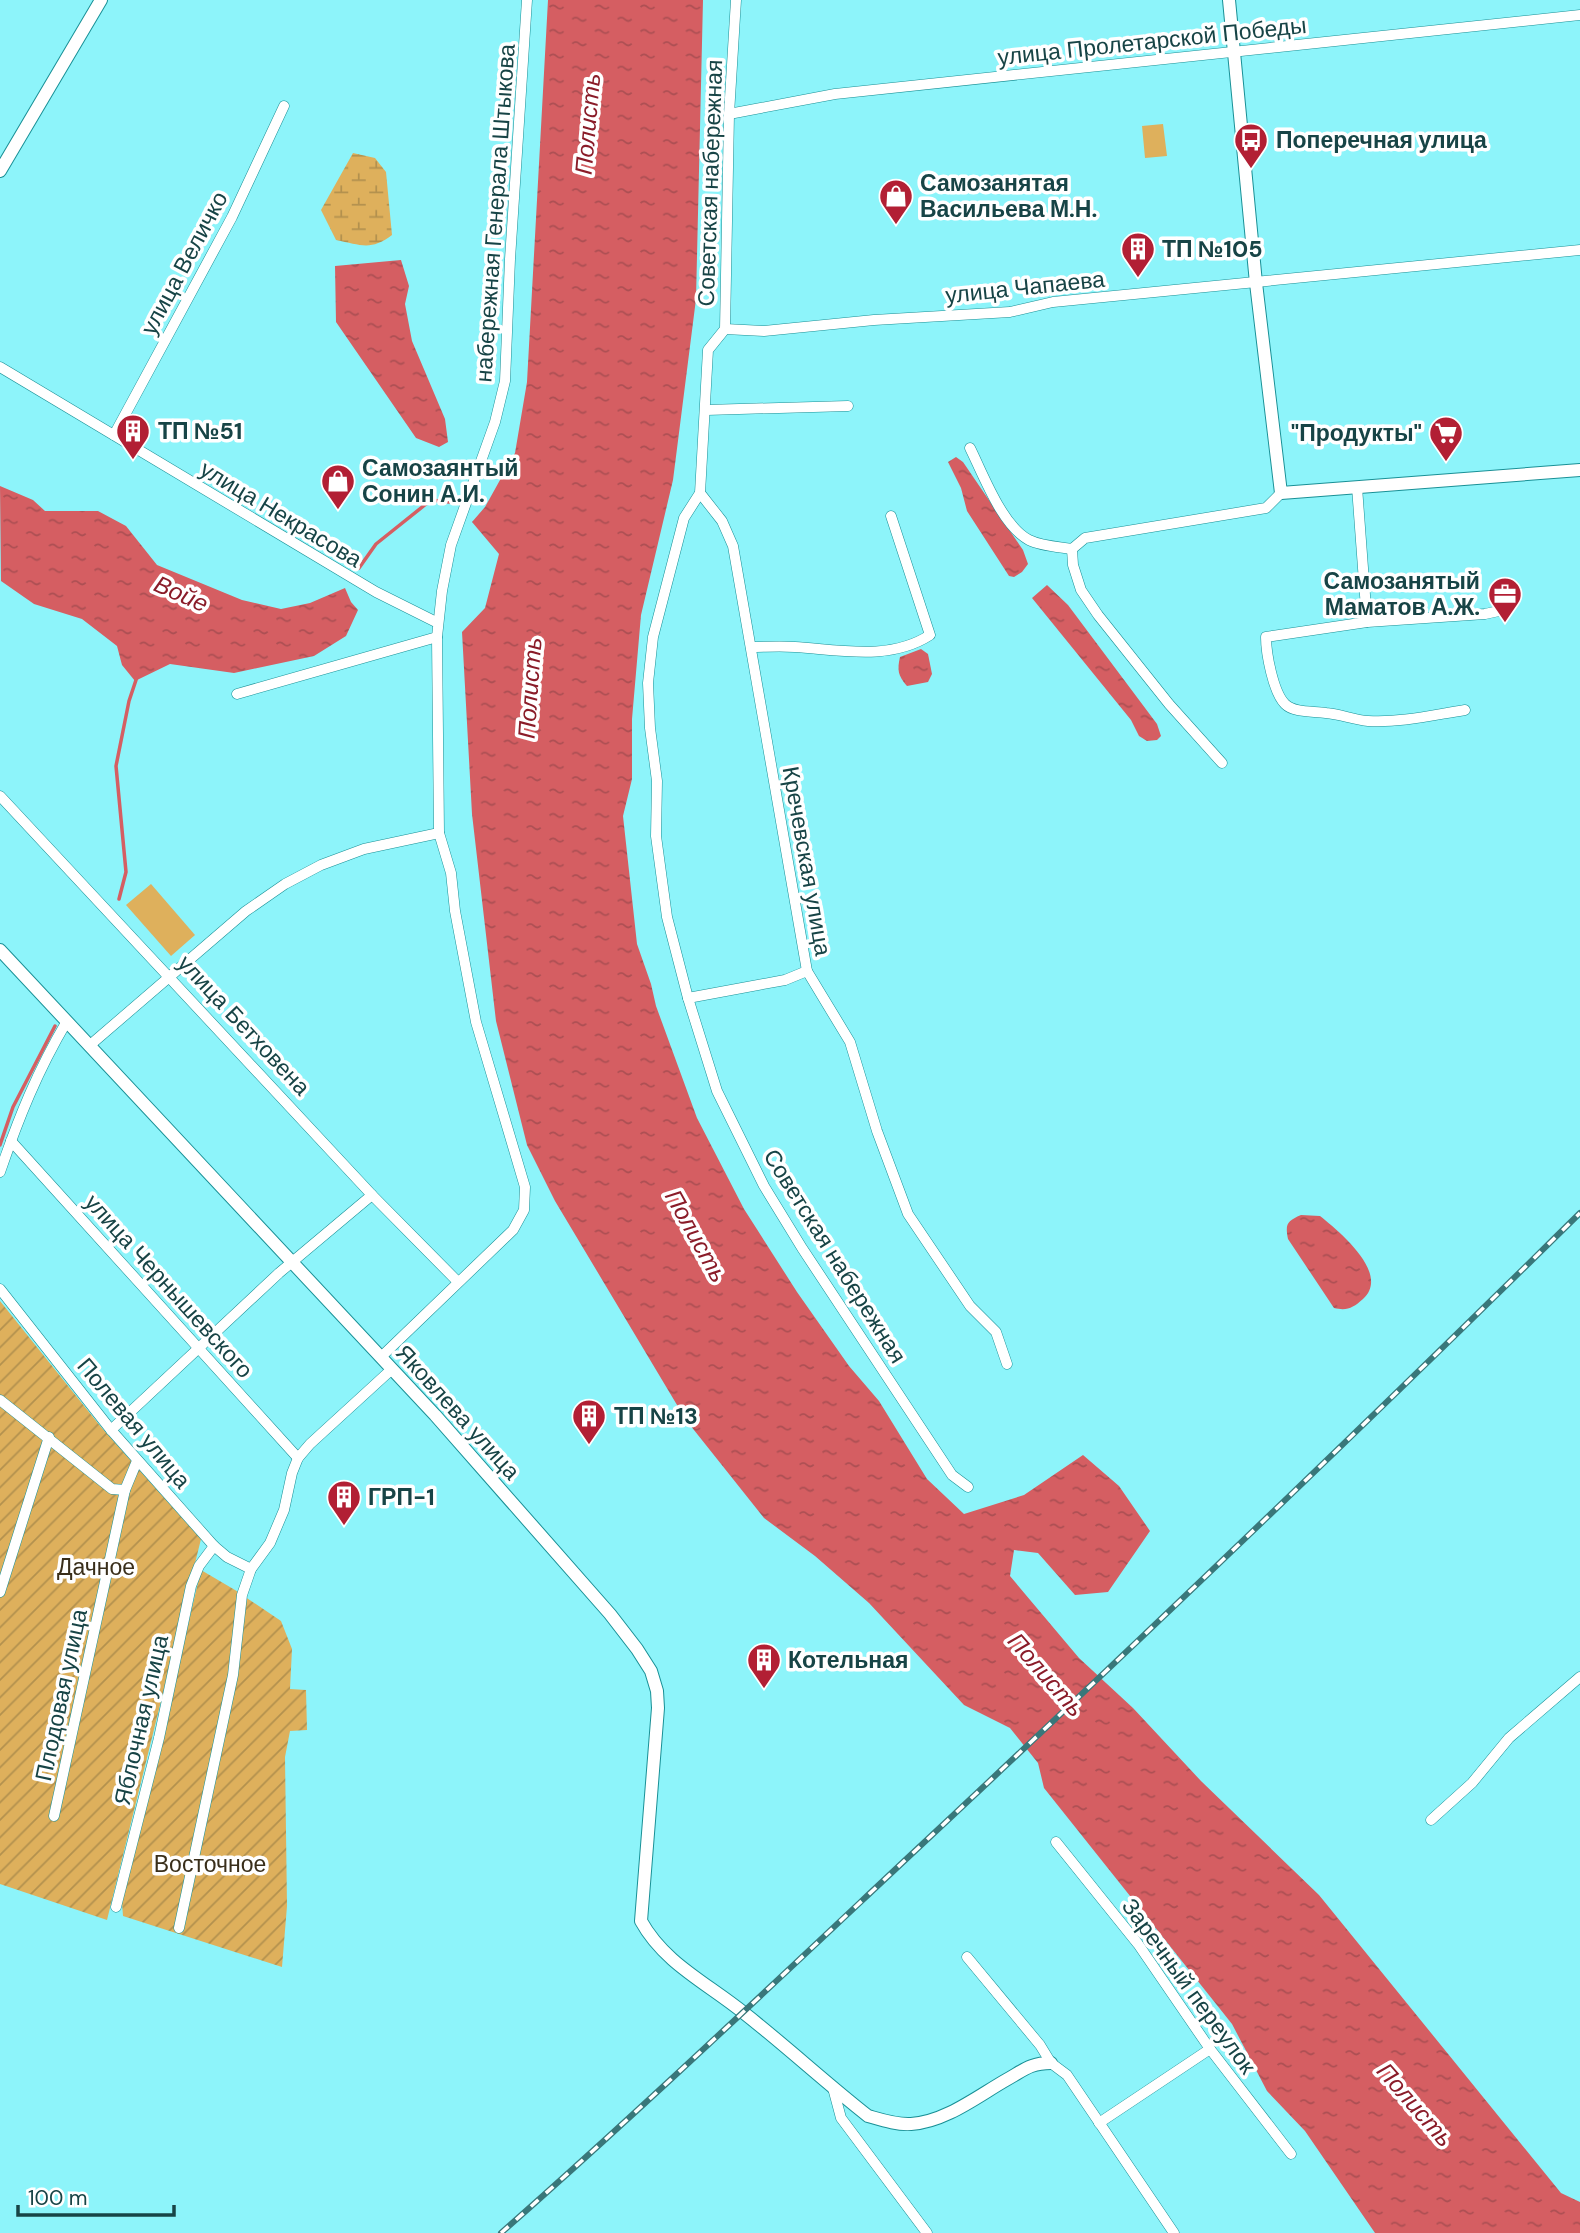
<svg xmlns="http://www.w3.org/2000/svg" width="1580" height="2233" font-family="'DM Sans',sans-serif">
<defs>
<pattern id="wetland-marsh" width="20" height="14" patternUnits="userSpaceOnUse" patternTransform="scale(1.75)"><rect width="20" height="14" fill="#deb05c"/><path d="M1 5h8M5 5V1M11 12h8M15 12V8" fill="none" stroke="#b3914e"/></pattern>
<pattern id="garden-furrows" width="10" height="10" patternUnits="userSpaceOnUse" patternTransform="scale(1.75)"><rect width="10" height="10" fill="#deb05c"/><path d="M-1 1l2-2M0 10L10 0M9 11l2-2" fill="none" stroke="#b3914e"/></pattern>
<pattern id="water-ripples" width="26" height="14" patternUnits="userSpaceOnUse" patternTransform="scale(1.75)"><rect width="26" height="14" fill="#d55e62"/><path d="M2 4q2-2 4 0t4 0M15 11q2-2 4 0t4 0" fill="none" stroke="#ac4f53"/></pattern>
</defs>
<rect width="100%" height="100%" fill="#8df4fa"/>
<!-- green -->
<g fill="#deb05c">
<path d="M 1163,124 L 1167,156 L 1145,158 L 1142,126 Z"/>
<path d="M 151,884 L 195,935 L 171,956 L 126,905 Z"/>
</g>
<!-- wetland -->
<path fill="url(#wetland-marsh)" d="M 353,153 L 375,158 L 386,172 L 392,235 C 371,251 361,245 336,240 L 321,210 Z"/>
<!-- garden -->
<g fill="url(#garden-furrows)">
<path d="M 0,1301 L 101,1427 L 201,1539 L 107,1920 L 0,1884 Z"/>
<path d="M 201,1570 L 235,1590 L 281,1621 L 292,1649 L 290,1689 L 306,1690 L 307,1730 L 290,1731 L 285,1757 L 287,1906 L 282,1967 L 123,1916 L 122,1903 Z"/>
</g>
<!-- water -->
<g fill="url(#water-ripples)">
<path d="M 548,0 L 703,0 L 696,299 L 673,480 L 641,615 L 632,719 L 632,779 L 623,816 L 637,944 L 651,984 L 656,1006 L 697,1118 L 744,1209 L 797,1292 L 849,1366 L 879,1401 L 927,1479 L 964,1514 L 1024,1495 L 1083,1455 L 1119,1486 L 1150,1531 L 1108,1592 L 1075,1595 L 1038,1553 L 1014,1550 L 1010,1576 L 1079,1658 L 1133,1708 L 1201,1781 L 1319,1895 L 1561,2193 L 1580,2202 L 1580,2233 L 1375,2233 L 1305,2131 L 1267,2091 L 1232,2024 L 1044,1788 L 1038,1763 L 1010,1728 L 964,1705 L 869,1603 L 815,1556 L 764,1518 L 686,1420 L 555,1201 L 527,1145 L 496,1021 L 472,814 L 462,632 L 485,608 L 499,554 L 472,522 L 485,507 L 515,453 L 527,382 Z"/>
<path d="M 401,260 L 409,286 L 405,304 L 412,341 L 445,419 L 448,442 L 439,447 L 416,438 L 336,322 L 335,266 Z"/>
<path d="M 956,457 L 963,462 L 1023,550 L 1028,564 L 1022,572 L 1014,577 L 1009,576 L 967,511 L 961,488 L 948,462 Z"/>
<path d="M 0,486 L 33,500 L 45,511 L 98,511 L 126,526 L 157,565 L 242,600 L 281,609 L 310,603 L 345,588 L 351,602 L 358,610 L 346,636 L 314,656 L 234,673 L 170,664 L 135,681 L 122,665 L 117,646 L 82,619 L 34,604 L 1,581 Z"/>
<path d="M 1047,585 L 1068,605 L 1157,724 L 1161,736 L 1157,740 L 1147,741 L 1139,736 L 1131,720 L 1032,598 Z"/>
<path d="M 921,649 L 928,654 L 932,674 L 928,682 L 907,686 C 898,676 897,670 900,657 Z"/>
<path d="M 1301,1215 L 1320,1216 C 1339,1231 1391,1274 1363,1299 C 1353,1308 1347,1311 1334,1308 L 1288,1239 C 1285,1224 1287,1221 1301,1215 Z"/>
</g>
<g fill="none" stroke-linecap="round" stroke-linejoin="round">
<!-- stream -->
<g stroke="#d55e62" stroke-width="3.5">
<path d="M 359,568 L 376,544 L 431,500 L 458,503"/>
<path d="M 119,899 L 126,872 L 116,766 L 129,701 L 137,677"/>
<path d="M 0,1145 L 13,1107 L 55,1026"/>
</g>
<!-- street casing -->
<g stroke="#199096" stroke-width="11">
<g id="street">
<path d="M 736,0 L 729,114 L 725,329 L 708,350 L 700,493 L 684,518 L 653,637 L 648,683 L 650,728 L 657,781 L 656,836 L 667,917 L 688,998 L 717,1091 L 764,1186 L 802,1248 L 952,1475 L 968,1487"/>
<path d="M 729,114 L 835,94 L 1580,15"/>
<path d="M 725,329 L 764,331 L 874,320 L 1010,312 L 1053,302 L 1580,250"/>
<path d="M 0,367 L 376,592 L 438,623"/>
<path d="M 706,410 L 848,406"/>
<path d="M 114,435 L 232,217 L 284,106"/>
<path d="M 970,448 C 983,474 1002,526 1029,540 C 1041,546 1059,547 1072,549"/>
<path d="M 1357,487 L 1367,622"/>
<path d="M 700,493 L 722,521 L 733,546 L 807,971 L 850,1042 L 877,1131 L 908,1214 L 970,1306 L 996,1332 L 1007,1364"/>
<path d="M 1072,549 L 1073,565 L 1081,590 L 1098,615 L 1169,704 L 1222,763"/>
<path d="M 1072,549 L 1085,538 L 1266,508 L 1281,493"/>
<path d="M 751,647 C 765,647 780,646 795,647 C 840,650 890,661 930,635 L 891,516"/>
<path d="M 237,694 L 437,637"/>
<path d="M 1465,710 C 1433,715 1400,723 1368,721 C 1354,720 1340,714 1326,713 C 1313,711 1294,713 1285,704 C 1273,692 1266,653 1266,637 L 1367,622 L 1485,614 L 1508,609"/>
<path d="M 0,796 L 372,1195 L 458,1282"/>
<path d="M 688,998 L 785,980 L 807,971"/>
<path d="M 89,1046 L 246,911 L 285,884 L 321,865 L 364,849 L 439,833"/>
<path d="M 11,1141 L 298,1458"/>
<path d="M 0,1172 C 19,1117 37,1072 67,1021"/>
<path d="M 0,1289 L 111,1430 L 214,1546 L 227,1557 L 251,1569"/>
<path d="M 381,1357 L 513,1230 L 524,1210 L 525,1187 L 476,1022 L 455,911 L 451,873 L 439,833 L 437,637 L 442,591 L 451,545 L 495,422 L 505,381 L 510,259 L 527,0"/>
<path d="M 0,1400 L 112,1489 L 125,1490"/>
<path d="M 111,1430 L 279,1273 L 372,1195"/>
<path d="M 0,1592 L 49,1437"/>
<path d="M 54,1816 L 125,1490 L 137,1461"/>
<path d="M 1431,1820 L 1472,1783 L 1509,1738 L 1580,1677"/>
<path d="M 1056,1842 L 1138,1944 L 1210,2049 L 1291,2154"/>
<path d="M 116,1907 L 159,1738 L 191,1586 L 199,1566 L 214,1546"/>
<path d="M 179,1928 L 233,1675 L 242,1595 L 251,1569 L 270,1543 L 284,1510 L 292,1473 L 298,1458 L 310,1444 L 392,1369"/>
<path d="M 967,1957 L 1040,2045 L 1051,2063 L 1067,2075 L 1174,2233"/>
<path d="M 833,2088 L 841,2118 L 927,2233"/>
<path d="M 1099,2123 L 1210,2049"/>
</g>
</g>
<!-- secondary casing -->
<g stroke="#199096" stroke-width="14">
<g id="secondary">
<path d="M 1229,0 L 1256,283 L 1281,493 L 1580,470"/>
<path d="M 0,171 L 101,0"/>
<path d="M 0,950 L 435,1415 L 610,1614 L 637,1649 L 651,1671 L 657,1691 L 658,1708 L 641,1921 C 664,1963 707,1983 744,2013 C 786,2046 826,2083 868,2116 C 882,2120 897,2125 911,2124 C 945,2122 978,2096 1006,2080 C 1024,2070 1030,2063 1051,2063"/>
</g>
</g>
<!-- street -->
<use href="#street" stroke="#fff" stroke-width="10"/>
<!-- secondary -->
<use href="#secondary" stroke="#fff" stroke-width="12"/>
<!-- rail casing -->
<g stroke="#39777a" stroke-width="6">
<path id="rail" d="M 501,2233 C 637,2113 769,1988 901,1864 C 1130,1650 1357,1433 1580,1213"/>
</g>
<!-- rail -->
<use href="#rail" stroke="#fff" stroke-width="3.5" stroke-dasharray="10" stroke-linecap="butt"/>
</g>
<!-- icons -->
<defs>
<g id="bus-pin" transform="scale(1.75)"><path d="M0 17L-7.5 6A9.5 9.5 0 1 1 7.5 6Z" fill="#b21f34" stroke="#fff"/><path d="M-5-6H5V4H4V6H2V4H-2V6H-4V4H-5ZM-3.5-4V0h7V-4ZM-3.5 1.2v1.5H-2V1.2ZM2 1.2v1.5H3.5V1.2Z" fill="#fff"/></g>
<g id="shop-pin" transform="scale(1.75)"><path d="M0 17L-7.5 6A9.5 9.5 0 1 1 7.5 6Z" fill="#b21f34" stroke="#fff"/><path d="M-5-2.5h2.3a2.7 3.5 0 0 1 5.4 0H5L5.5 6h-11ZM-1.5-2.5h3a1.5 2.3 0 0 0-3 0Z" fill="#fff"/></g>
<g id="building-pin" transform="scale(1.75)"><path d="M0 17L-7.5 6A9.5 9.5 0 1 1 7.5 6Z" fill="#b21f34" stroke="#fff"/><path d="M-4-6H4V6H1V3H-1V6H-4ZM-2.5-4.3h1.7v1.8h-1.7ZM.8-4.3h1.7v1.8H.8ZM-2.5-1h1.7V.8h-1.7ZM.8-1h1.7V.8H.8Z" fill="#fff"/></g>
<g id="supermarket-pin" transform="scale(1.75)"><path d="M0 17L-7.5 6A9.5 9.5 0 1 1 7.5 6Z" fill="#b21f34" stroke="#fff"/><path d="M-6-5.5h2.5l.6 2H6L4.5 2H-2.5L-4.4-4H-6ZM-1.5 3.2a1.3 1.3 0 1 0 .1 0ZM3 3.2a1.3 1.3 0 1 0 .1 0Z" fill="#fff"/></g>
<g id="office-pin" transform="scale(1.75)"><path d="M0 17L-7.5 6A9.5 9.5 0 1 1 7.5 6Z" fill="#b21f34" stroke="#fff"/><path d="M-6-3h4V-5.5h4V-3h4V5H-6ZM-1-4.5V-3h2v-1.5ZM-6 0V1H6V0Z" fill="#fff"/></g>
</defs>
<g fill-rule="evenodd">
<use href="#bus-pin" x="1251" y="140"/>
<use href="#shop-pin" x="896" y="196"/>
<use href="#building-pin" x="1138" y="249"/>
<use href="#building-pin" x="133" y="431"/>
<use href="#supermarket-pin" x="1446" y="433"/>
<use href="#shop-pin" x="338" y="481"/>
<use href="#office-pin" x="1505" y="594"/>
<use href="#building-pin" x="589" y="1416"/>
<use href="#building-pin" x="344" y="1497"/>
<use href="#building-pin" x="764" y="1660"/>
</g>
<g text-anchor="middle" stroke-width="7" stroke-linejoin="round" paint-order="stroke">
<!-- street labels -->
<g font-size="23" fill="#174446" stroke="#fff">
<text transform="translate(1152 41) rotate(-6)" y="8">улица Пролетарской Победы</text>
<text transform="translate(710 183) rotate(-88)" y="8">Советская набережная</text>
<text transform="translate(495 213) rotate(-86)" y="8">набережная Генерала Штыкова</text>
<text transform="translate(184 263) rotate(-62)" y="8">улица Величко</text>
<text transform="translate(1025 287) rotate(-6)" y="8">улица Чапаева</text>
<text transform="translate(281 514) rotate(31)" y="8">улица Некрасова</text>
<text transform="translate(807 861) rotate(80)" y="8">Кречевская улица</text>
<text transform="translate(244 1025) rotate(47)" y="8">улица Бетховена</text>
<text transform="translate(835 1256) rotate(58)" y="8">Советская набережная</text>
<text transform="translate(169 1286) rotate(48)" y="8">улица Чернышевского</text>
<text transform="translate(458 1412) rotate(48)" y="8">Яковлева улица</text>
<text transform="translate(134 1423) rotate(50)" y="8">Полевая улица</text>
<text transform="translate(61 1695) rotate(-78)" y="8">Плодовая улица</text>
<text transform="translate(141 1720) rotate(-77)" y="8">Яблочная улица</text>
<text transform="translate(1189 1986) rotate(54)" y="8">Заречный переулок</text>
</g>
<!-- poi labels -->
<g font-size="23" font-weight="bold" fill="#174446" stroke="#fff" text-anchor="start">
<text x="1276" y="148">Поперечная улица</text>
<text x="920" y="191">Самозанятая<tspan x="920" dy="26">Васильева М.Н.</tspan></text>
<text x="1162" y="257">ТП №105</text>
<text x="158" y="439">ТП №51</text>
<text x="1422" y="441" text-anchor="end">"Продукты"</text>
<text x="362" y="476">Самозаянтый<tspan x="362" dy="26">Сонин А.И.</tspan></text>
<text x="1480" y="589" text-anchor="end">Самозанятый<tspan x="1480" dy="26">Маматов А.Ж.</tspan></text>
<text x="614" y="1424">ТП №13</text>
<text x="368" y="1505">ГРП-1</text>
<text x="788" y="1668">Котельная</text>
</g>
<!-- park labels -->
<g font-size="23" fill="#392e1a" stroke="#fff">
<text x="96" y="1575">Дачное</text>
<text x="210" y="1872">Восточное</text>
</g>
<!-- water labels -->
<g font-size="24" font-style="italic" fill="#8a1c29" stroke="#fff">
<text transform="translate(588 124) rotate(-85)" y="8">Полисть</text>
<text transform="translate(181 594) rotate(24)" y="8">Войе</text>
<text transform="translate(530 688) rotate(-86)" y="8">Полисть</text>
<text transform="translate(696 1236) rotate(61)" y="8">Полисть</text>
<text transform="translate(1046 1675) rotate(49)" y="8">Полисть</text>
<text transform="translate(1415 2105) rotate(49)" y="8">Полисть</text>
</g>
</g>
<!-- scale -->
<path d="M18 2205v10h156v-10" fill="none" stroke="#174446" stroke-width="3.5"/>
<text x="28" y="2205" font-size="21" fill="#174446" stroke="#ffffff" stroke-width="5" paint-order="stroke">100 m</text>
</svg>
